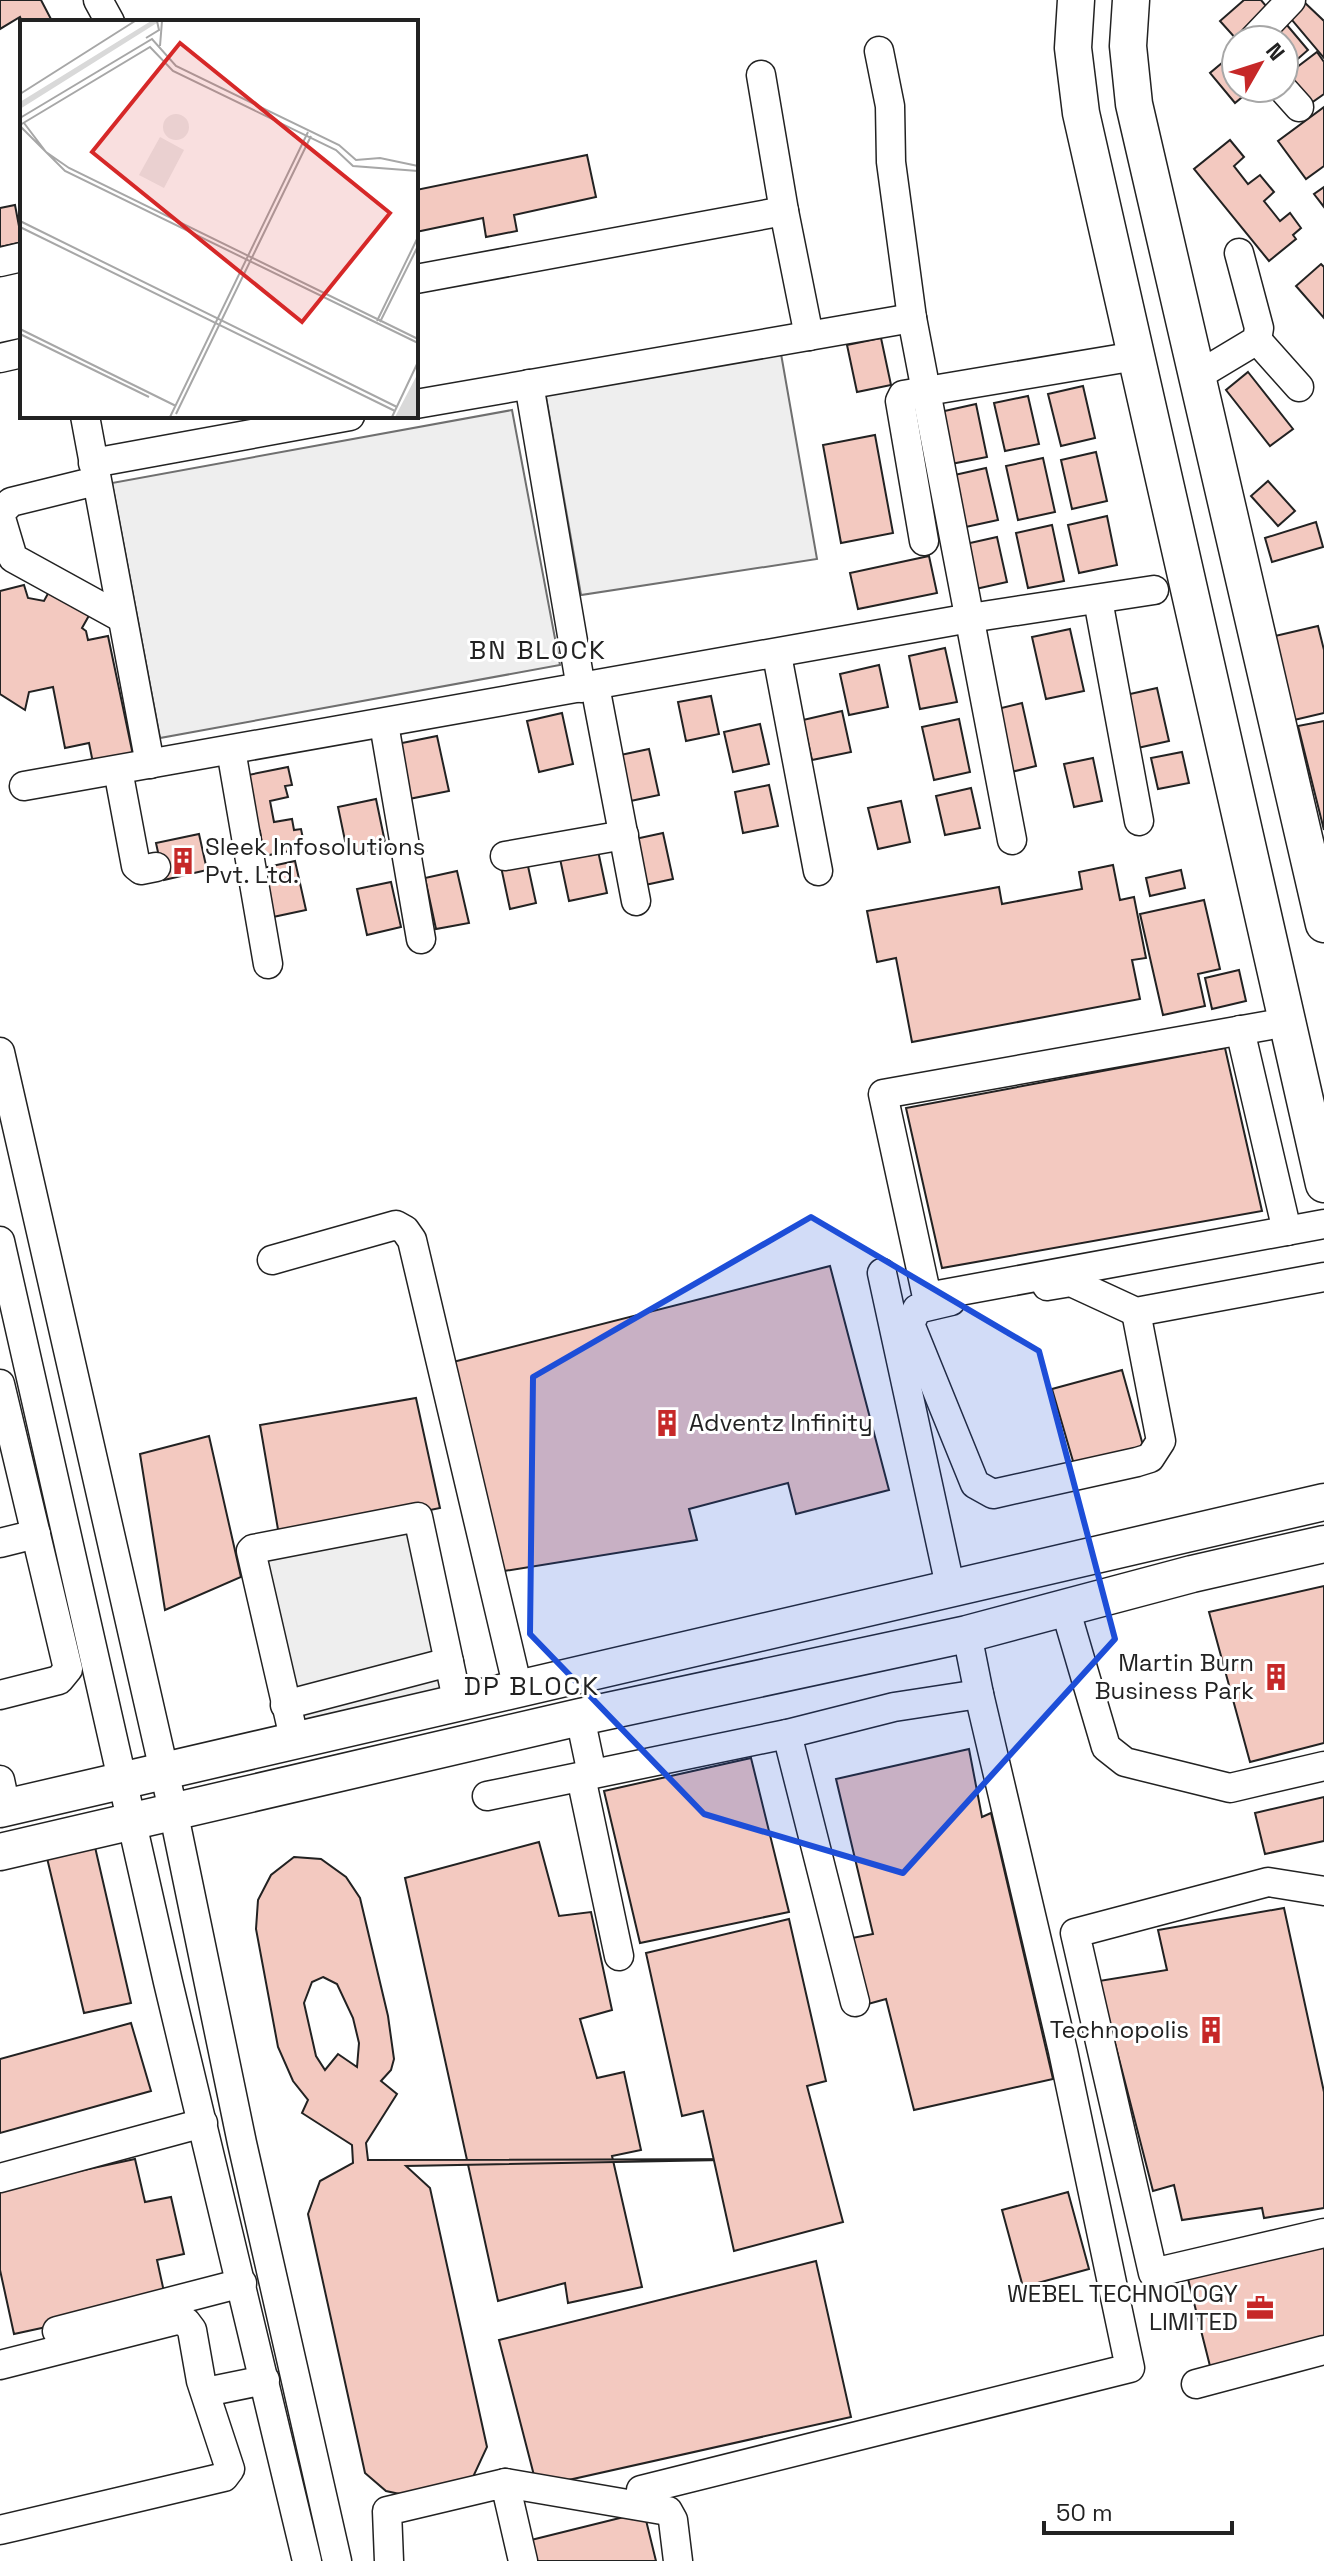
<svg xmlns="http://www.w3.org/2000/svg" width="1324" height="2561" font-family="'Space Grotesk',sans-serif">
<rect width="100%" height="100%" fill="#fff"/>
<!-- green -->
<g fill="#eee" stroke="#6f6f6f" stroke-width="2">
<path d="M 780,348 L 817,559 L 581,595 L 545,391 Z"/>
<path d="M 512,410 L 560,665 L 160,738 L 112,483 Z"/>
<path d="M 406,1523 L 450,1690 L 297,1723 L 256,1556 Z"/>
</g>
<!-- building -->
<g fill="#f3c9c0" stroke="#222" stroke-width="2" fill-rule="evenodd">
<path d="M 0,0 L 41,0 L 52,21 L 22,22 L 20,17 L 0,29 Z"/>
<path d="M 1244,0 L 1261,0 L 1272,13 L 1237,40 L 1220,21 Z"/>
<path d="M 1302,0 L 1324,21 L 1324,58 L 1286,13 Z"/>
<path d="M 1281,18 L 1308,50 L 1284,71 L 1284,40 L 1255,40 Z"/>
<path d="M 1235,52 L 1236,88 L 1253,88 L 1235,103 L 1210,73 Z"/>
<path d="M 1317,52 L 1324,62 L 1324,94 L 1304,108 L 1284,77 Z"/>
<path d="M 1324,107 L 1324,166 L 1306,179 L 1278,141 Z"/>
<path d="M 1230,140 L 1244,157 L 1234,166 L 1248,184 L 1260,175 L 1274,192 L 1264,201 L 1280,221 L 1290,213 L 1301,228 L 1293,235 L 1296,239 L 1269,261 L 1194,169 Z"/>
<path d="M 587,155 L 596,197 L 514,215 L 517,231 L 486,237 L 483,218 L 416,232 L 416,190 Z"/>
<path d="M 1324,187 L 1324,207 L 1314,194 Z"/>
<path d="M 15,205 L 22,242 L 0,247 L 0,208 Z"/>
<path d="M 1321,264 L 1324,267 L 1324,318 L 1296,286 Z"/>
<path d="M 881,338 L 891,385 L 857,392 L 847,345 Z"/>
<path d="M 1248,372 L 1293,429 L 1270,446 L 1226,390 Z"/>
<path d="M 1083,386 L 1095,438 L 1061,446 L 1048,394 Z"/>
<path d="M 1028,396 L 1039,444 L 1005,451 L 994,403 Z"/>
<path d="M 976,404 L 987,457 L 951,464 L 940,412 Z"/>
<path d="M 875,435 L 893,533 L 841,543 L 823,445 Z"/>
<path d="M 1096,452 L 1107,501 L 1072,509 L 1061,460 Z"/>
<path d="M 1043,458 L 1055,512 L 1018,520 L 1006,466 Z"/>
<path d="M 986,468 L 998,520 L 961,528 L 950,476 Z"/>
<path d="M 1268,481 L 1295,511 L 1278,526 L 1251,496 Z"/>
<path d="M 1107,516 L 1117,565 L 1079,573 L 1068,525 Z"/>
<path d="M 1316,522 L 1323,547 L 1272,562 L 1265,538 Z"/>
<path d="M 1052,525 L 1064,581 L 1028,588 L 1016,533 Z"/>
<path d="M 997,537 L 1007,582 L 971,590 L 961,545 Z"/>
<path d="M 929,556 L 937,593 L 858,609 L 850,573 Z"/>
<path d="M 24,585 L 28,598 L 44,601 L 51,588 L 91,612 L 82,628 L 86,631 L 88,640 L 108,636 L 134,760 L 94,768 L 89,743 L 65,748 L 53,687 L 29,692 L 25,710 L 0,694 L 0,591 Z"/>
<path d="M 1318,626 L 1324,650 L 1324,713 L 1294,720 L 1275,636 Z"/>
<path d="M 1070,629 L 1084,691 L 1046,699 L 1032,637 Z"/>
<path d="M 945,648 L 957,702 L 920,709 L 909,656 Z"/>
<path d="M 879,665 L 888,707 L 849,715 L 840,674 Z"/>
<path d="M 1157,688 L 1169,741 L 1133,749 L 1121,696 Z"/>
<path d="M 711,696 L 719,734 L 686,741 L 678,702 Z"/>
<path d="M 1022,703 L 1036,766 L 1003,774 L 989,711 Z"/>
<path d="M 842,711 L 851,752 L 812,760 L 803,720 Z"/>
<path d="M 562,713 L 573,764 L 539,772 L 527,721 Z"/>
<path d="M 959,719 L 970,772 L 934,780 L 922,727 Z"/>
<path d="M 1324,721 L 1324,830 L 1298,726 Z"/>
<path d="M 760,724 L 769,764 L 733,772 L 724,732 Z"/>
<path d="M 437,736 L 449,791 L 409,799 L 397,744 Z"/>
<path d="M 649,749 L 659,795 L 621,803 L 611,757 Z"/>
<path d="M 1182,752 L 1189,783 L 1158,789 L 1151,758 Z"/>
<path d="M 1093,758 L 1102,801 L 1074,807 L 1064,764 Z"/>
<path d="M 288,767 L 292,785 L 285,786 L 288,797 L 270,801 L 274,822 L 292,819 L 294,830 L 301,829 L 305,848 L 264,856 L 260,831 L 253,833 L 238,777 Z"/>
<path d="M 769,785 L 778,826 L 743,833 L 735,792 Z"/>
<path d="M 971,788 L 980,828 L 945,835 L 936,796 Z"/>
<path d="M 376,799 L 386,847 L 348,855 L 338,807 Z"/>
<path d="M 901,801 L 910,842 L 878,849 L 868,808 Z"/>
<path d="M 663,833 L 673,879 L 645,885 L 635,839 Z"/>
<path d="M 199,834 L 207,870 L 164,880 L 156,843 Z"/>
<path d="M 597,846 L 607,893 L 569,901 L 559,854 Z"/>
<path d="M 526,857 L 536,903 L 510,909 L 500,862 Z"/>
<path d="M 295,861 L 306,910 L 273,917 L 263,868 Z"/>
<path d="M 1113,865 L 1120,900 L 1134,897 L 1146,958 L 1132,960 L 1140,999 L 912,1042 L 896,958 L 877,962 L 867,911 L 999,887 L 1002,904 L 1082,889 L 1079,872 Z"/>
<path d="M 1181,870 L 1185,888 L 1150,896 L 1146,878 Z"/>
<path d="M 457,871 L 469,923 L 436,929 L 425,878 Z"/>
<path d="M 391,882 L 401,927 L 367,935 L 357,889 Z"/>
<path d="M 1204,900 L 1220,969 L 1198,974 L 1205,1006 L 1163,1015 L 1140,914 Z"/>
<path d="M 1239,970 L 1246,1001 L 1212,1009 L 1205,978 Z"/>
<path d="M 1225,1048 L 1262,1211 L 942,1268 L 906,1108 Z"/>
<path d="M 830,1266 L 889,1490 L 796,1514 L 788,1483 L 689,1509 L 697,1540 L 498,1572 L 449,1363 Z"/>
<path d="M 1122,1370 L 1144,1449 L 1075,1468 L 1052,1389 Z"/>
<path d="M 416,1398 L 440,1508 L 280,1541 L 260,1425 Z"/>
<path d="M 209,1436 L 241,1577 L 165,1610 L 140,1454 Z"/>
<path d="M 1324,1586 L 1324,1743 L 1250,1762 L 1209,1612 Z"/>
<path d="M 969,1749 L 982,1817 L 991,1813 L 1053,2079 L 914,2110 L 886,1999 L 868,2004 L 852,1938 L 873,1934 L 836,1779 Z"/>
<path d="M 751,1758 L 789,1912 L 640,1943 L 604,1791 Z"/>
<path d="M 1324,1797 L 1324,1841 L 1265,1854 L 1255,1813 Z"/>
<path d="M 539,1842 L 559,1916 L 591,1912 L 612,2010 L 580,2019 L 597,2078 L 624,2072 L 641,2150 L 612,2156 L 642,2287 L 568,2303 L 565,2283 L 498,2301 L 405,1878 Z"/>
<path d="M 95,1847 L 131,2003 L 84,2013 L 47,1858 Z"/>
<path d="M 294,1857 L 321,1859 L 346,1877 L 360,1898 L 388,2016 L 394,2059 L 391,2070 L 381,2081 L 397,2094 L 366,2143 L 368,2160 L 775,2159 L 406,2166 L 430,2188 L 487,2447 L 473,2477 L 418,2498 L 386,2491 L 365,2473 L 308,2214 L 320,2181 L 353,2163 L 352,2145 L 302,2113 L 308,2100 L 293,2081 L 278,2047 L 256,1929 L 258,1900 L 271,1875 ZM 323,1977 L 337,1984 L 353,2018 L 359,2043 L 357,2067 L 338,2054 L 325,2070 L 316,2056 L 304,2003 L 312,1982 Z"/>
<path d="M 1284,1908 L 1324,2092 L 1324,2208 L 1264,2218 L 1262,2208 L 1182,2220 L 1174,2185 L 1153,2191 L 1099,1981 L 1167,1970 L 1158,1930 Z"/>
<path d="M 789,1919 L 826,2081 L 807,2086 L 843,2222 L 734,2251 L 703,2111 L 682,2116 L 646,1953 Z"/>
<path d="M 131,2023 L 151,2091 L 0,2133 L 0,2059 Z"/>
<path d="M 135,2159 L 145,2202 L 171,2197 L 184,2254 L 157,2260 L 166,2301 L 14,2334 L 0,2270 L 0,2188 Z"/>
<path d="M 1068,2192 L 1089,2269 L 1023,2287 L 1002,2210 Z"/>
<path d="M 1324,2241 L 1324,2342 L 1211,2370 L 1187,2275 Z"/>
<path d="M 816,2261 L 851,2417 L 537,2487 L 499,2340 Z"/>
<path d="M 644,2512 L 656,2561 L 532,2561 L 527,2541 Z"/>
</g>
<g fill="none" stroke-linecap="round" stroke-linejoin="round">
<!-- minor casing -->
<g stroke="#222" stroke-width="31">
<g id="minor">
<path d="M 98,0 L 110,22"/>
<path d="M 1253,40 L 1291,0"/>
<path d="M 879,51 L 890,106 L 891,162 L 912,318 L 1012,840"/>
<path d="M 761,75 L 784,211"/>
<path d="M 1282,88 L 1299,107"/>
<path d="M 0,262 L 22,257"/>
<path d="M 416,279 L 784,211 L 809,336"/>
<path d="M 1257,340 L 1299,387"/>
<path d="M 0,358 L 22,353"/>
<path d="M 1197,376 L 1257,340 L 1259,328 L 1239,253"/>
<path d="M 529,384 L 581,688"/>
<path d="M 416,404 L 912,318"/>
<path d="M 85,416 L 150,764"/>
<path d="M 93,463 L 350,416"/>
<path d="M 96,481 L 11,502 L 1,512 L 1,518 L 13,558 L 122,618"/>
<path d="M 924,541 L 900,401 L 903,395 L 1136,356"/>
<path d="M 1098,600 L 1139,821"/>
<path d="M 777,655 L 818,871"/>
<path d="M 595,686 L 636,901"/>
<path d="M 384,724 L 421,939"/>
<path d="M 231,750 L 268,964"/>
<path d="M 118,770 L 136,866 L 141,870 L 156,867"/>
<path d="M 24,786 L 970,618 L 1154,590"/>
<path d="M 505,856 L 624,835"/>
<path d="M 1287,1022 L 883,1094 L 927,1297 L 1324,1224"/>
<path d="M 1240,1030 L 1287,1231"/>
<path d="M 0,1052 L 173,1810 L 242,2143 L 337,2561"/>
<path d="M 0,1241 L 168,1982 L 307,2561"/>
<path d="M 272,1260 L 396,1225 L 405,1230 L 412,1240 L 518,1689"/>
<path d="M 882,1273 L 950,1586"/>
<path d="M 1047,1286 L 1071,1282 L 1136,1312 L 1324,1277"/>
<path d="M 951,1301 L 917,1309 L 910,1324 L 975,1484 L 993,1494 L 1137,1462 L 1150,1458 L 1161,1441 L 1136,1312"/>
<path d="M 0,1384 L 68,1669 L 59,1680 L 0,1695"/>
<path d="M 0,1543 L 36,1534"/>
<path d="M 1065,1608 L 1106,1747 L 1125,1762 L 1230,1788 L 1324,1766"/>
<path d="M 967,1634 L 979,1694"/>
<path d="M 285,1705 L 449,1662"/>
<path d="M 580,1717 L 592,1774"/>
<path d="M 787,1734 L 855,2002"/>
<path d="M 295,1742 L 251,1551 L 253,1549 L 418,1517 L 458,1704"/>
<path d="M 581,1777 L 619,1956"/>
<path d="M 0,1780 L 6,1808"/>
<path d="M 487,1796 L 787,1734 L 894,1707 L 979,1694 L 1063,2051 L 1130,2368 L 641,2490"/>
<path d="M 1324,1891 L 1268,1882 L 1075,1933 L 1153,2273 L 1324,2233"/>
<path d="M 0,2178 L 203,2123"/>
<path d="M 57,2331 L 242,2283"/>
<path d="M 0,2365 L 177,2320 L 186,2322 L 192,2330 L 201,2381 L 230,2469 L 224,2477 L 0,2530"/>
<path d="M 1196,2384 L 1324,2350"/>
<path d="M 206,2392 L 265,2380"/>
<path d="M 505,2483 L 668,2511 L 673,2520 L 678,2561"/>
<path d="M 389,2561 L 387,2511 L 505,2483 L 523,2561"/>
</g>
</g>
<!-- major casing -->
<g stroke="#222" stroke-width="39">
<g id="major">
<path d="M 1076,0 L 1073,48 L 1081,113 L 1324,1184"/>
<path d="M 1131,0 L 1128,46 L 1134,104 L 1324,924"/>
<path d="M 0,1809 L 1324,1502"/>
<path d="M 0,1852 L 580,1717 L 967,1634 L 1192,1574 L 1324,1544"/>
</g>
</g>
<!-- minor -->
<use href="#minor" stroke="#fff" stroke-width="28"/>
<!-- major -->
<use href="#major" stroke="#fff" stroke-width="36"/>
</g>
<!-- marked area -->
<path fill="#1d4ed8" fill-opacity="0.2" stroke="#1d4ed8" stroke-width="6" stroke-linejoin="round" d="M 811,1217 L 1039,1351 L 1115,1639 L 903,1873 L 704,1814 L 530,1634 L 533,1377 Z"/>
<!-- icons -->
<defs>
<g id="building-bare" transform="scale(2.16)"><path d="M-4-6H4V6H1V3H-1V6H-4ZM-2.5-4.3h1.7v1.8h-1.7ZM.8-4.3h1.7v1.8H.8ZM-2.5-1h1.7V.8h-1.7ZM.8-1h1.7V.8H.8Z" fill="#c62828" stroke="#fff" stroke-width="2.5" paint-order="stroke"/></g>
<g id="office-bare" transform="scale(2.16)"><path d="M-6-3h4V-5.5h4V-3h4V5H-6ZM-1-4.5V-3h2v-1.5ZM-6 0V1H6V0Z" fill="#c62828" stroke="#fff" stroke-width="2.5" paint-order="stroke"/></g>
</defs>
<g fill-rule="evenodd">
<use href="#building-bare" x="183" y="861"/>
<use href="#building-bare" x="667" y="1423"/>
<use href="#building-bare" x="1276" y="1677"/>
<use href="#building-bare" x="1211" y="2030"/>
<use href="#office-bare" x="1260" y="2308"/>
</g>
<g text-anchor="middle" stroke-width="6" stroke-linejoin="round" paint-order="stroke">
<!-- poi labels -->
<g font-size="24" fill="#222" stroke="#fff" text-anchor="end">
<text x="205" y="855" text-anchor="start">Sleek Infosolutions<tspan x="205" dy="28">Pvt. Ltd.</tspan></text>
<text x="689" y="1431" text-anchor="start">Adventz Infinity</text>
<text x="1254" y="1671">Martin Burn<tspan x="1254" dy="28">Business Park</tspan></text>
<text x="1189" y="2038">Technopolis</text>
<text x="1238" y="2302">WEBEL TECHNOLOGY<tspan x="1238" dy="28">LIMITED</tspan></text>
</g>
<!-- neighbourhood labels -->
<g font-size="26" letter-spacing="2" fill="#222" stroke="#fff">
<text x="538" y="659">BN BLOCK</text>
<text x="532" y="1695">DP BLOCK</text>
</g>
</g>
<!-- overview -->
<g transform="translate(20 20)">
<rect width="398" height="398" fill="#fff"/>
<path d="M143 107a13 13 0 1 1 26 0a13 13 0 1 1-26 0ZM 140,117 L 164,130 L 144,168 L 119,155 Z" fill="#eee"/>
<path d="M 131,1 L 140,1 L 0,89 L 0,82 ZM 398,353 L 398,397 L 375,397 Z" fill="#d9d9d9"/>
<path fill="none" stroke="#a7a7a7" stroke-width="2" d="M 126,18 L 139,10 L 137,1M 140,26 L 142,1M 0,74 L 115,1M 0,98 L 132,19 L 156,46 L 319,125 L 336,140 L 360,138 L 398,146M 4,103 L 26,132 L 49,148 L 398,319M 0,105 L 130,27 L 153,51 L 316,130 L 333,146 L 398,151M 0,106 L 45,151 L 398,323M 0,201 L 377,387M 0,207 L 375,391M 357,301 L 398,217M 360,302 L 398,226M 0,309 L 156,386M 0,314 L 129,377M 156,394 L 291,116M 150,397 L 288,112M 372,397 L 398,342"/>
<path fill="#d62828" fill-opacity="0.15" stroke="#d62828" stroke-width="4" d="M 160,23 L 370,193 L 282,302 L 72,132 Z"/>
<rect width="398" height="398" fill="none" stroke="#222" stroke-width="4"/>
</g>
<!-- north arrow -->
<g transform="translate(1260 64) rotate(51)"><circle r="38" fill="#ffffff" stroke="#a7a7a7" stroke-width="2"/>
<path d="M0-6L14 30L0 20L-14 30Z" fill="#c62828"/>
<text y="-12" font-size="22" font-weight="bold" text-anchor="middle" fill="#222222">N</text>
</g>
<!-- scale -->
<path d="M1044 2521v12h188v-12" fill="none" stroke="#222222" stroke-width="4"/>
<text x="1056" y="2521" font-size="24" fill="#222222" stroke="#ffffff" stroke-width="6" paint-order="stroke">50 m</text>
</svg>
